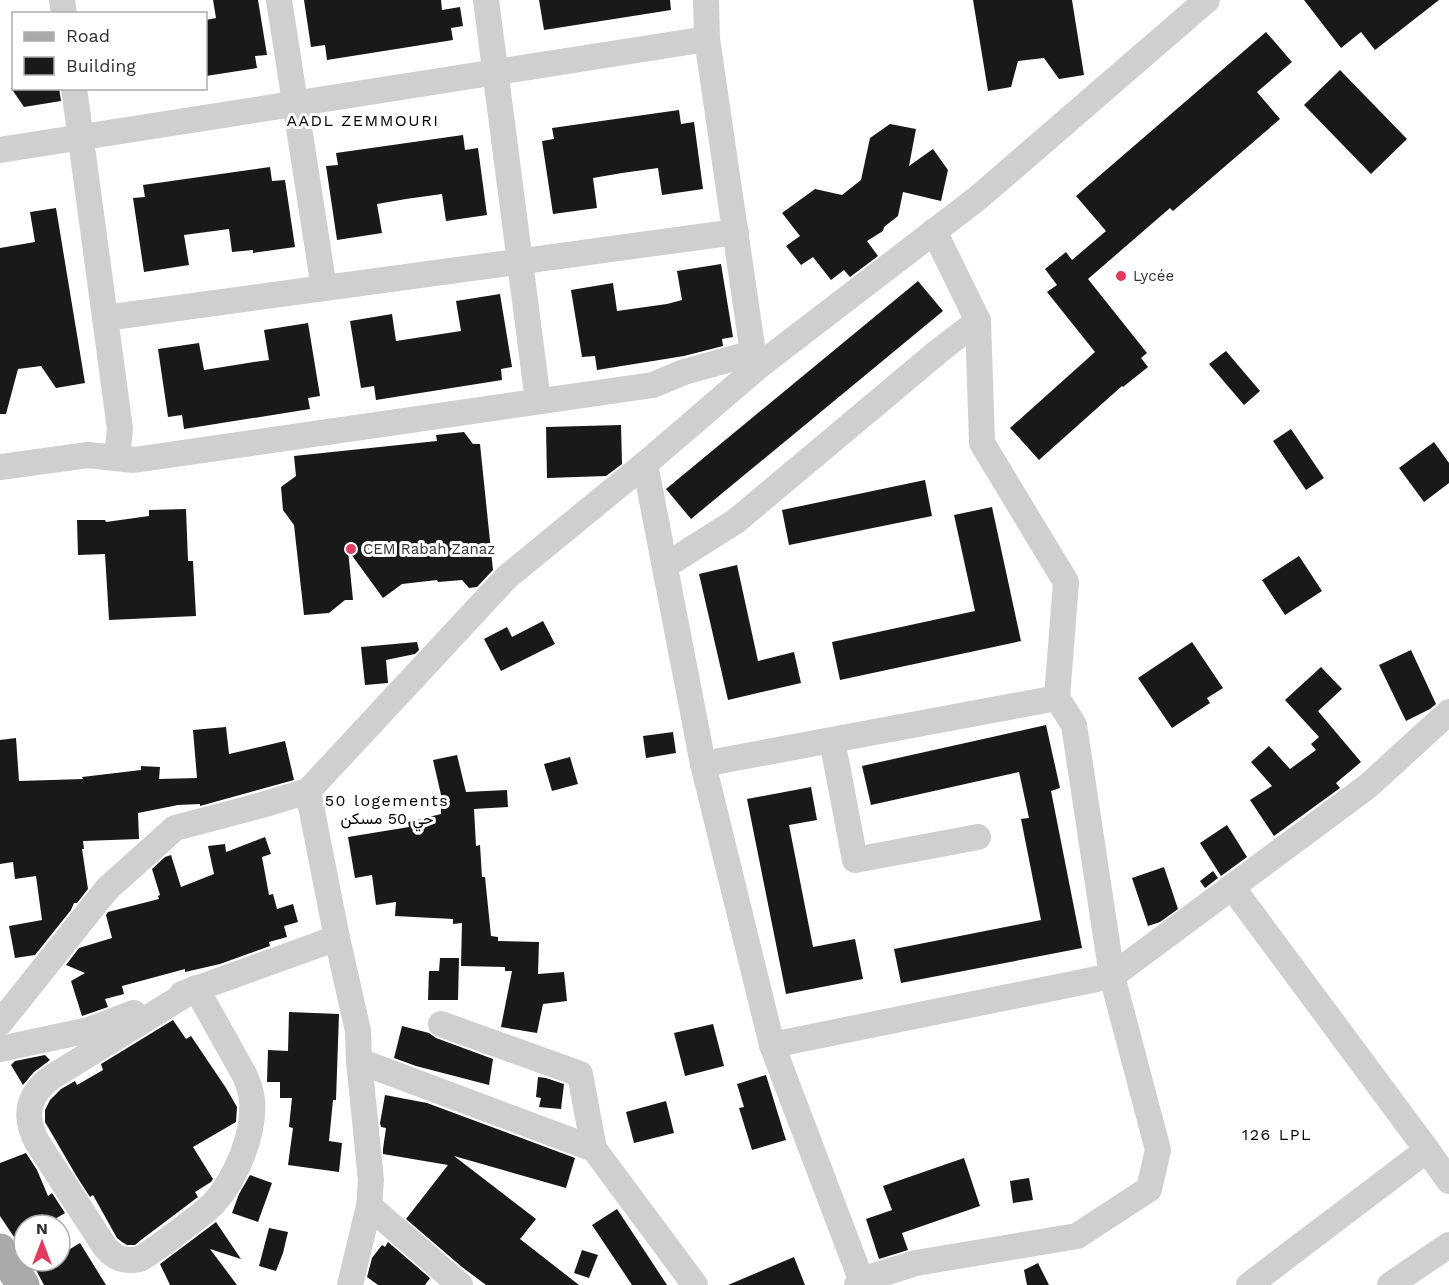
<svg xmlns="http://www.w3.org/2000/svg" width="1449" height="1285" font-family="'Work Sans',Vazirmatn,sans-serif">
<rect width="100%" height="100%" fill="#fff"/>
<!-- building -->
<g fill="#191919">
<path d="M 213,0 L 258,0 L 267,55 L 255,56 L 257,68 L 206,76 L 206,20 L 216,18 Z"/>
<path d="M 304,0 L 441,0 L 442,10 L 460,7 L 463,26 L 451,28 L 453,40 L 327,60 L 325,45 L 311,47 Z"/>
<path d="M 539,0 L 670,0 L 671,10 L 544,30 Z"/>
<path d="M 973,0 L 1072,0 L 1084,75 L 1059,79 L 1044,58 L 1018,61 L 1011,87 L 988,91 Z"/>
<path d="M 1304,0 L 1439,0 L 1375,50 L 1361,32 L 1341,48 Z"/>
<path d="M 1266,32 L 1292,62 L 1257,92 L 1280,119 L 1173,211 L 1170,208 L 1088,279 L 1147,353 L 1141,358 L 1148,367 L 1123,387 L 1122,386 L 1039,460 L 1010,428 L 1095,352 L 1047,292 L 1057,285 L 1045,269 L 1066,252 L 1072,260 L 1106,231 L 1076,196 Z"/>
<path d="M 1340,70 L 1407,139 L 1371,174 L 1304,105 Z"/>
<path d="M 11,88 L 59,88 L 61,101 L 24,107 Z"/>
<path d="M 679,110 L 681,124 L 694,122 L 703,189 L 662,195 L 658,168 L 622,173 L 593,178 L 597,208 L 553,214 L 542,141 L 554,139 L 552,128 Z"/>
<path d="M 890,124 L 916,129 L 909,166 L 933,149 L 948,170 L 941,201 L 903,192 L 898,216 L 884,227 L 883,231 L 867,241 L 878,256 L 850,277 L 844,270 L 831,280 L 813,257 L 801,265 L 786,246 L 800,236 L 782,213 L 815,189 L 842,195 L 861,180 L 870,138 Z"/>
<path d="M 463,135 L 465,150 L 478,148 L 487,215 L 446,221 L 442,194 L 406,199 L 377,204 L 382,233 L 337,240 L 326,166 L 338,165 L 336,153 Z"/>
<path d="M 270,167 L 272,181 L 285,180 L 295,247 L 253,253 L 253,250 L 232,252 L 229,229 L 184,235 L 189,265 L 144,272 L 133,198 L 145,197 L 143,185 Z"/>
<path d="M 56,208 L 85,383 L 56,388 L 41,366 L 18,369 L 6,414 L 0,414 L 0,248 L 35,242 L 30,212 Z"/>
<path d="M 721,264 L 733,337 L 722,339 L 723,346 L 684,356 L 597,370 L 595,356 L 582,357 L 571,290 L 613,283 L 617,311 L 667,304 L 682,300 L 677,271 Z"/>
<path d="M 918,281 L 943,311 L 691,519 L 666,489 Z"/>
<path d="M 500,294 L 512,367 L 501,369 L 502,380 L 376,400 L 374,386 L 361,388 L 350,321 L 392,314 L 396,341 L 461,331 L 456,301 Z"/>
<path d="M 308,323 L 320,396 L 308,398 L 310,409 L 184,429 L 182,415 L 168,417 L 158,349 L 199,343 L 204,370 L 254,362 L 269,360 L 264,330 Z"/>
<path d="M 1226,351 L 1260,391 L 1244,405 L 1209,364 Z"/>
<path d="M 621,425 L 622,464 L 606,476 L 547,478 L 546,427 Z"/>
<path d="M 1291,429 L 1324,478 L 1306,490 L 1273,441 Z"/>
<path d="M 464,432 L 473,444 L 480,444 L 493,570 L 477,587 L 469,588 L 462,580 L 438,582 L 437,580 L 402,584 L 383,598 L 348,550 L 353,600 L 345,600 L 329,613 L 304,615 L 294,525 L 283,510 L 281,487 L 296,476 L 294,456 L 437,441 L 436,435 Z"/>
<path d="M 1434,442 L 1449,463 L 1449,483 L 1424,502 L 1399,468 Z"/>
<path d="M 925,480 L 932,516 L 789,545 L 782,510 Z"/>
<path d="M 992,507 L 1021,641 L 840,680 L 832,642 L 975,611 L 954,515 Z"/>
<path d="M 186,509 L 188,561 L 193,561 L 196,616 L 109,620 L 105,554 L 78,555 L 77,520 L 105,520 L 106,522 L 149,516 L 149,510 Z"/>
<path d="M 1299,556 L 1322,591 L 1285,615 L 1262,580 Z"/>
<path d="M 737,565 L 758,661 L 794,652 L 801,683 L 728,700 L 699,574 Z"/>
<path d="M 543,621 L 555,644 L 501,671 L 484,639 L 507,627 L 512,637 Z"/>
<path d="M 417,642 L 419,650 L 415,654 L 386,660 L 388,683 L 365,685 L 361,647 Z"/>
<path d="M 1192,642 L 1223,688 L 1207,698 L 1210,703 L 1172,728 L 1138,678 Z"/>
<path d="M 1411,650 L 1436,704 L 1430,709 L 1406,721 L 1379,665 Z"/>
<path d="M 1321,667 L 1342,689 L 1318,711 L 1361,762 L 1336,783 L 1340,788 L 1274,836 L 1250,800 L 1272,786 L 1251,762 L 1269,746 L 1290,769 L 1316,750 L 1311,744 L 1319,737 L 1285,700 Z"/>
<path d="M 1046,725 L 1060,788 L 1051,791 L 1082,948 L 901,983 L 894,949 L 1041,920 L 1021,819 L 1029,818 L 1019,772 L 871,805 L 862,766 Z"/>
<path d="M 226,727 L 229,754 L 285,741 L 294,780 L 200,806 L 200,804 L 178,805 L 138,813 L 139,839 L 83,841 L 84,849 L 82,849 L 88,889 L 77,903 L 74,903 L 71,910 L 35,955 L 15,958 L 9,926 L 42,920 L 36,876 L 15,879 L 13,862 L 0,864 L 0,740 L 16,738 L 19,781 L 83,779 L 82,777 L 141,770 L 141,766 L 160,767 L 159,779 L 197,778 L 193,730 Z"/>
<path d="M 673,732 L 676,753 L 646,758 L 643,736 Z"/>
<path d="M 457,755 L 466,792 L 507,790 L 508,807 L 474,809 L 476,846 L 480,845 L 482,877 L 485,877 L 491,936 L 498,937 L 498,941 L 539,942 L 538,974 L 564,972 L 567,1001 L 543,1004 L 537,1033 L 501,1027 L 512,971 L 505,971 L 505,967 L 461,966 L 462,923 L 453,924 L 453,919 L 395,916 L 396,902 L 376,905 L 372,875 L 355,878 L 348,837 L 409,827 L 408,822 L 441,814 L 441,808 L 444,808 L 433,760 Z"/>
<path d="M 570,757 L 578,784 L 552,791 L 544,764 Z"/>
<path d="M 811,787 L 817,820 L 789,825 L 813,947 L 855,939 L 863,979 L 786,994 L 747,799 Z"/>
<path d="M 1227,825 L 1247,857 L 1221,876 L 1200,843 Z"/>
<path d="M 265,837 L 271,854 L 262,857 L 269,895 L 273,894 L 277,909 L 293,904 L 298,922 L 284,926 L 287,937 L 269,942 L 270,946 L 220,964 L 185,972 L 185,969 L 122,986 L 124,994 L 105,999 L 108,1007 L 82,1016 L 71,981 L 85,973 L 66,965 L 79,948 L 112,938 L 106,915 L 108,912 L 159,899 L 158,896 L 160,895 L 152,869 L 165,857 L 171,855 L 181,887 L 214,874 L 208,846 L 225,844 L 226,852 Z"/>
<path d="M 1164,867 L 1178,909 L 1160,922 L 1148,926 L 1132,878 Z"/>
<path d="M 1213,871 L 1218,878 L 1205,888 L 1200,881 Z"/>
<path d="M 440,958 L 459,958 L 458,1000 L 428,1000 L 429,971 L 439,971 Z"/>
<path d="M 289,1012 L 339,1014 L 336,1100 L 333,1100 L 329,1141 L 342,1143 L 339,1172 L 288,1165 L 293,1128 L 289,1127 L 292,1098 L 280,1098 L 280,1082 L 267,1082 L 268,1050 L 288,1051 Z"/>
<path d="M 173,1020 L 186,1039 L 191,1036 L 226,1088 L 237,1107 L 236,1122 L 193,1147 L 213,1179 L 211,1182 L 195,1192 L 198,1197 L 141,1240 L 135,1245 L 127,1245 L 122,1242 L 117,1238 L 93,1195 L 90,1197 L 77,1177 L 45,1122 L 45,1110 L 50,1100 L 61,1089 L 75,1081 L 77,1085 L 103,1070 L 101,1064 Z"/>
<path d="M 713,1024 L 724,1066 L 685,1076 L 674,1033 Z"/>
<path d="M 402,1026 L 429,1033 L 436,1038 L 493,1059 L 489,1085 L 416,1066 L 394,1058 Z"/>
<path d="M 45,1055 L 50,1060 L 34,1072 L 23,1085 L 11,1065 L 15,1061 Z"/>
<path d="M 766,1075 L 786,1140 L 752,1150 L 739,1108 L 744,1107 L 737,1084 Z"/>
<path d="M 538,1077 L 546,1078 L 564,1084 L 561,1109 L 539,1107 L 541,1098 L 536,1097 Z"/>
<path d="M 385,1095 L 427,1103 L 575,1158 L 566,1188 L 454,1156 L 536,1219 L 520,1239 L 579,1285 L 486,1285 L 462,1267 L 406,1219 L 448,1165 L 383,1154 L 383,1149 L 386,1128 L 381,1127 L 380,1123 Z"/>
<path d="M 666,1101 L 674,1133 L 634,1143 L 626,1112 Z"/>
<path d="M 26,1153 L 37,1170 L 48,1196 L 52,1193 L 65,1213 L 45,1225 L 24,1225 L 24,1252 L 0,1216 L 0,1163 Z"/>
<path d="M 964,1158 L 980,1206 L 902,1233 L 908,1250 L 879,1259 L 866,1219 L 892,1210 L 883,1186 Z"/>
<path d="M 250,1175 L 272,1183 L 258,1222 L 232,1213 L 239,1194 Z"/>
<path d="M 1029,1178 L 1033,1200 L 1013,1203 L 1010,1181 Z"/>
<path d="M 617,1209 L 667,1285 L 632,1285 L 592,1225 Z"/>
<path d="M 216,1222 L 241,1259 L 210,1249 L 237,1285 L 170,1285 L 160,1264 Z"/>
<path d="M 269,1228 L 288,1232 L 283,1253 L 276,1271 L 259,1266 Z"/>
<path d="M 388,1242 L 430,1278 L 425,1285 L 378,1285 L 367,1277 L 372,1258 L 382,1245 L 385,1247 Z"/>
<path d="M 80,1243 L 106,1285 L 44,1285 L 36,1270 L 50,1261 L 60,1261 L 60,1255 Z"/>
<path d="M 582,1250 L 598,1255 L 589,1278 L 574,1273 Z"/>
<path d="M 794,1257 L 805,1285 L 728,1285 Z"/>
<path d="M 1038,1263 L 1049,1285 L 1027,1285 L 1024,1270 Z"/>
</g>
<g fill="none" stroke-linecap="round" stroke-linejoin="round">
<!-- minor -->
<g stroke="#cfcfcf" stroke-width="26">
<path d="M 62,0 L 64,14"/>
<path d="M 279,0 L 324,288"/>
<path d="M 486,0 L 538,401"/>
<path d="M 74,88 L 120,429 L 117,458"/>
<path d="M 0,150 L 707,39"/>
<path d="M 934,231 L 978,321 L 982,443 L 1066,582 L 1057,698"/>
<path d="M 105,318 L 736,232"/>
<path d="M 645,464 L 703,764 L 772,1045 L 862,1282"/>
<path d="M 0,467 L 88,455 L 134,460 L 653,385 L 684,372 L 753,353 L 707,39 L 706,0"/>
<path d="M 665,566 L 736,521 L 940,350 L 978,321"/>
<path d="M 832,740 L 855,860 L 978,837"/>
<path d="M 703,764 L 1057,698 L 1074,725 L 1112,976 L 1158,1150 L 1149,1189 L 1077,1236 L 916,1263 L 871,1277 L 857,1285"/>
<path d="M 308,791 L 337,938 L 358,1031 L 359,1061 L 371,1180 L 369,1206 L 350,1285"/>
<path d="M 1232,887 L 1427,1150 L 1249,1285"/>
<path d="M 196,988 L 244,1074 C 248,1082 251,1091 252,1100 C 255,1134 236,1178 214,1203 C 203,1214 190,1223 178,1232 C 165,1242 153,1251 140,1259 C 125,1262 115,1259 105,1247 L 37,1142 C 23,1116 28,1094 52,1077 Z"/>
<path d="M 182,994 L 337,938"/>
<path d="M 0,1023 L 107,889 L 175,828 L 262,805 L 308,791 L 507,577 L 645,464 L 759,366 L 979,197 L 1207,0"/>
<path d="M 441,1024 L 580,1074 L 594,1149"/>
<path d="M 772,1045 L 1112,976 L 1368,786 L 1449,712"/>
<path d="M 0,1049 L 89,1030 L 134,1013"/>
<path d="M 359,1061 L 594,1149 L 695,1285"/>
<path d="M 1427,1150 L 1449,1181"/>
<path d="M 369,1206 L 460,1285"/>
<path d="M 1390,1285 L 1449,1245"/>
</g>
<!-- primary -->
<path stroke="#aaa" stroke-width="33" d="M 0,1250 L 23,1285"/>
</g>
<!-- markers -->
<g fill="#e33a5f" stroke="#fff" stroke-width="2">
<circle cx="1121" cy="276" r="6"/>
<circle cx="351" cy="549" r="6"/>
</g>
<g text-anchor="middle" stroke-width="6" stroke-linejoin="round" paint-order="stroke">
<!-- poi labels -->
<g font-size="15" fill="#323232" stroke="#fff" text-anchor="start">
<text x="1133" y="281">Lycée</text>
<text x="363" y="554">CEM Rabah Zanaz</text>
</g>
<!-- neighbourhood labels -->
<g font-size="16" letter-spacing="1.5" fill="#000" stroke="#fff">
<text x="363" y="126">AADL ZEMMOURI</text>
<text x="387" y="806">50 logements<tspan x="387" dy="18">حي 50 مسكن</tspan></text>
<text x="1277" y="1140">126 LPL</text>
</g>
</g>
<!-- legend -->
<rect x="12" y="12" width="195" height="78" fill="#ffffff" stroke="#adadad" stroke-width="1.5"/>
<rect x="24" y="32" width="30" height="9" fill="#aaaaaa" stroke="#adadad" stroke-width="1.5"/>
<text x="66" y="42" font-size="18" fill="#323232">Road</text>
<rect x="24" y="57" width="30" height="18" fill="#191919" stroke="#adadad" stroke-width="1.5"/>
<text x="66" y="72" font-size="18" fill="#323232">Building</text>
<!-- north arrow -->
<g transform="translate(42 1243)"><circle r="28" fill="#ffffff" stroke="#adadad" stroke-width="1.5"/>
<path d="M0-4.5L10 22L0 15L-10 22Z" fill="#e33a5f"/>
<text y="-9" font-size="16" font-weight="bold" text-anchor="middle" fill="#323232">N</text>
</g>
</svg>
